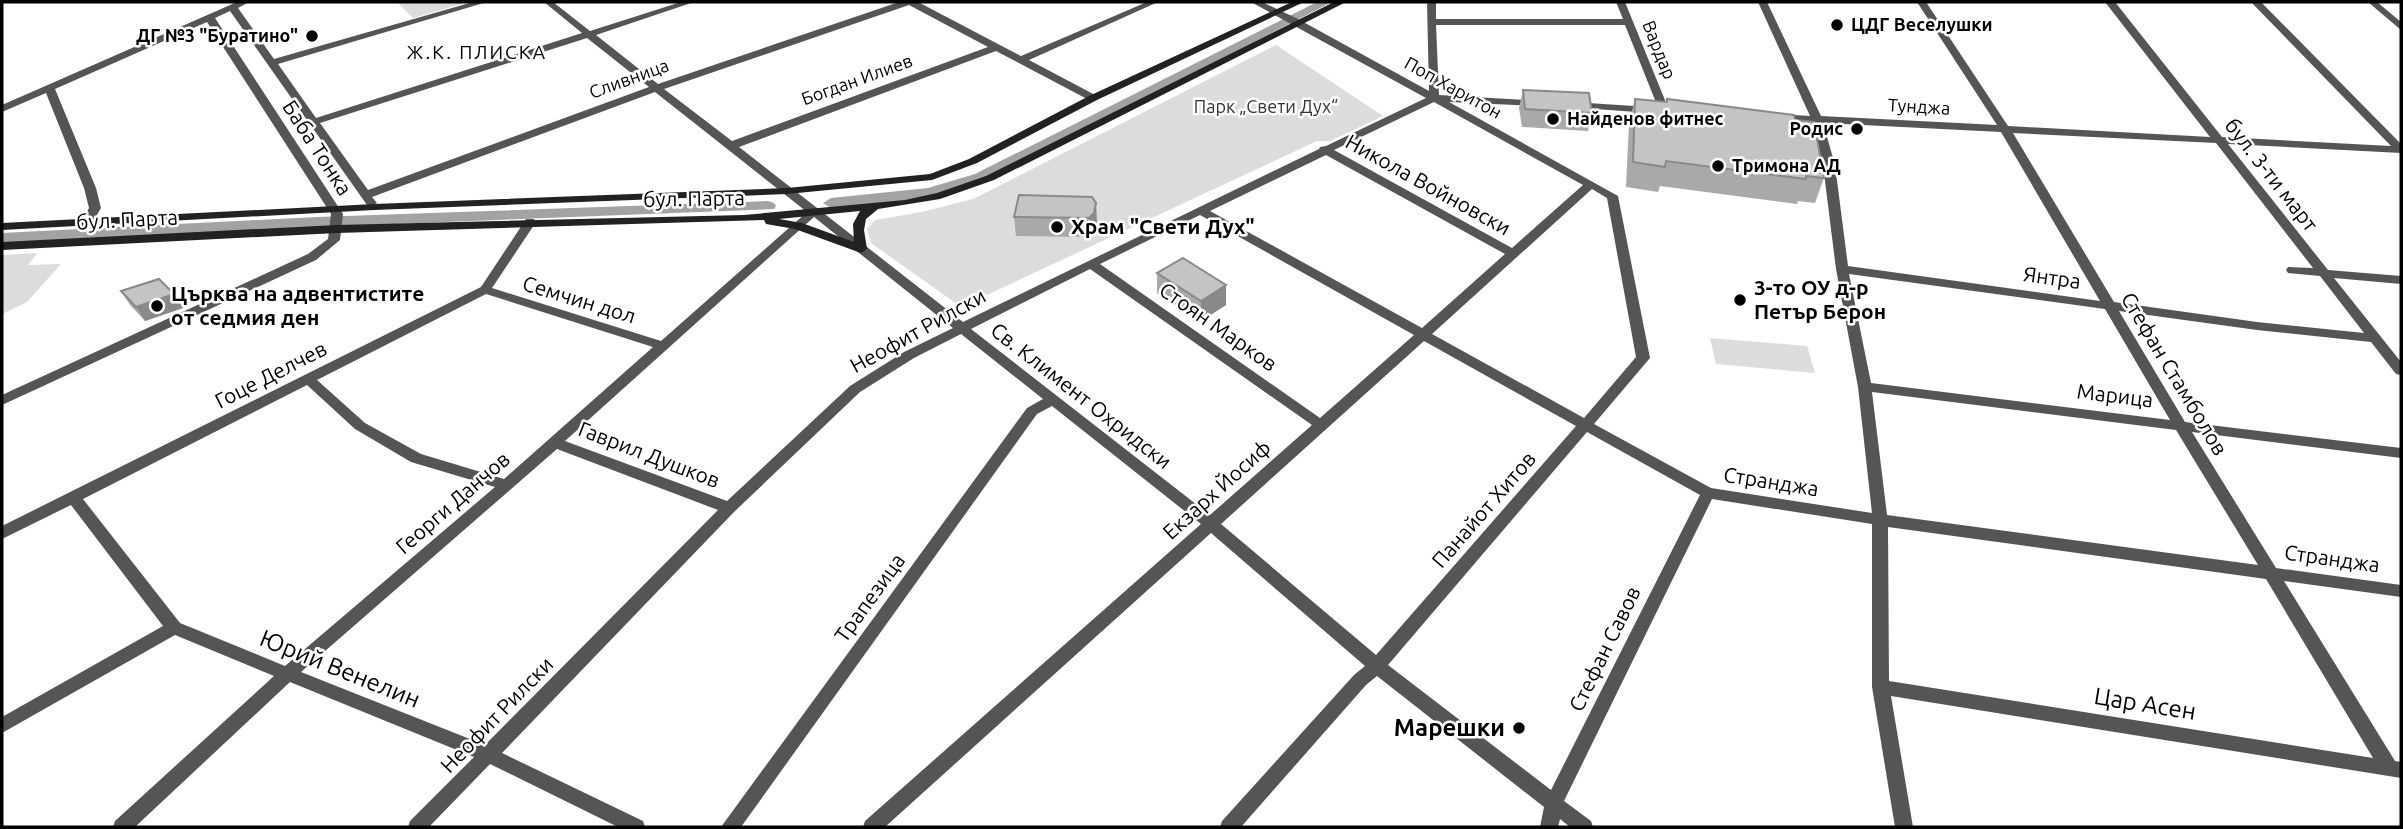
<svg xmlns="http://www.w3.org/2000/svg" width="2403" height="829" font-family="Ubuntu,sans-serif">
<rect width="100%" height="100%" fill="#fff"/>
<!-- green -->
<g fill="#dcdcdc">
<path d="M 397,2 L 469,2 L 413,18 Z"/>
<path d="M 1276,45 L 1383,116 L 1330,141 L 1317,141 L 961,307 L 871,243 L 867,229 L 875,220 L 922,212 L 973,199 Z"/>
<path d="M 37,253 L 28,265 L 61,264 L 27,302 L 2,314 L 2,255 Z"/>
<path d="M 1710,338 L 1807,346 L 1815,373 L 1716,364 Z"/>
</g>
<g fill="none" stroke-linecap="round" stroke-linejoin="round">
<!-- canal -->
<g fill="#a3a3a3" fill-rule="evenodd">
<path d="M 1317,2 L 1332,2 L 985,180 L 930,198 L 831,208 L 823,203 L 831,198 L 928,188 L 975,174 Z"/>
<path d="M 768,201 L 774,203 L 776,206 L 774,209 L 317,227 L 2,243 L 2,233 L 317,217 Z"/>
</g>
<!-- street -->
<g fill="#555" fill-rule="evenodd">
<path d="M 237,2 L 249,2 L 238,8 L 274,59 L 473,2 L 487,2 L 278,64 L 316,118 L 582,33 L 544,2 L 553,2 L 590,31 L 681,2 L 694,2 L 596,35 L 658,84 L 899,2 L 918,2 L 1021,56 L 1147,2 L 1158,2 L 1029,60 L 1097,96 L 1097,100 L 1089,100 L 996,51 L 739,147 L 963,322 L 1319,149 L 1320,147 L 1326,146 L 1426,98 L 1251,2 L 1262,2 L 1296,18 L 1429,91 L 1427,2 L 1436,2 L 1436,19 L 1623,19 L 1616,2 L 1625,2 L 1669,110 L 1668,112 L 1660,112 L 1659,110 L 1625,25 L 1436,25 L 1439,95 L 1542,101 L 1542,105 L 1538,106 L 1449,102 L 1618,196 L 1650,358 L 1594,424 L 1711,488 L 1872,513 L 1858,387 L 1836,269 L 1823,165 L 1812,122 L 1778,120 L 1773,117 L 1778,114 L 1810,116 L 1758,2 L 1767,2 L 1821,116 L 1997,125 L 1917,2 L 1926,2 L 2008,126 L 2210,137 L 2105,2 L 2115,2 L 2222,137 L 2391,146 L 2251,2 L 2261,2 L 2401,144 L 2401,153 L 2228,144 L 2328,270 L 2401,276 L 2401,284 L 2334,278 L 2401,362 L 2401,375 L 2396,374 L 2371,342 L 2257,330 L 2119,311 L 2185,422 L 2401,448 L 2401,458 L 2192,432 L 2276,568 L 2401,585 L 2401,597 L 2284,581 L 2395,761 L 2401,762 L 2401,778 L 1891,696 L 1913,827 L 1895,827 L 1872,687 L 1872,524 L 1712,499 L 1564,801 L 1591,821 L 1593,827 L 1570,827 L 1560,819 L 1558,827 L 1540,827 L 1544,807 L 1377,676 L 1366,685 L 1241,827 L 1220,827 L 1222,821 L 1354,675 L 1365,666 L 1211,533 L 885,827 L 863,827 L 865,821 L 1201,524 L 1052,406 L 1037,414 L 741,827 L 721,827 L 1027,408 L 1043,399 L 961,334 L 914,358 L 860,392 L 734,512 L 502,753 L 643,821 L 645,827 L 618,827 L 490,764 L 429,827 L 408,827 L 410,821 L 474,757 L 290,682 L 135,827 L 113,827 L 115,821 L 274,676 L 175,635 L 2,733 L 2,717 L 163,626 L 71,505 L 2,539 L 2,526 L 481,287 L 526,219 L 534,219 L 536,222 L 492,288 L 661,341 L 807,212 L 655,92 L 372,197 L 377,203 L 371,206 L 367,205 L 230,11 L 215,18 L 343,214 L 340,240 L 316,260 L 2,405 L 2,395 L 308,254 L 328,239 L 331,214 L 207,22 L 55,89 L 96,188 L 101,208 L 91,225 L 83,225 L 81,222 L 89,208 L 84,188 L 46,93 L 2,112 L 2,105 ZM 909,5 L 988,47 L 732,141 L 664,89 ZM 587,38 L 649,87 L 368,190 L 320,123 ZM 1434,102 L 1583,185 L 1512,248 L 1334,150 ZM 1823,123 L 2001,132 L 2100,301 L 1848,266 L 1835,165 ZM 2013,133 L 2216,143 L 2313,268 L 2288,267 L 2286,270 L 2288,273 L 2320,276 L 2364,333 L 2257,322 L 2114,302 ZM 1326,155 L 1505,254 L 1422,328 L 1210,211 ZM 1592,189 L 1607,198 L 1636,357 L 1584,418 L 1432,334 ZM 1200,215 L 1414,335 L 1320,418 L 1100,264 ZM 814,217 L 953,328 L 904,352 L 850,386 L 727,501 L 565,441 ZM 1090,269 L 1312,425 L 1210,515 L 971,329 ZM 1849,274 L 2105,309 L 2170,420 L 1871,383 ZM 486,294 L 653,347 L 504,479 L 421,454 L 365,423 L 317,380 ZM 1424,341 L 1576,426 L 1376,655 L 1221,524 ZM 307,385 L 355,429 L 411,462 L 495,487 L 285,666 L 180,623 L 83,499 ZM 1872,392 L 2176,430 L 2258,565 L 1887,515 ZM 1587,432 L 1700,495 L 1551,790 L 1388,665 ZM 557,449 L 718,510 L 485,745 L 301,672 ZM 1888,527 L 2266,579 L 2373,758 L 1889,681 Z"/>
<path d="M 2368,2 L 2377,2 L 2401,22 L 2401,30 Z"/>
<path d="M 1572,102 L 1650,107 L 1655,110 L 1650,113 L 1568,107 L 1568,103 Z"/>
</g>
<!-- secondary -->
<g fill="#222" fill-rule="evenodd">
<path d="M 1292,2 L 1304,2 L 1097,100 L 977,163 L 932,180 L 787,194 L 374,210 L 2,230 L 2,223 L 374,204 L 787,188 L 930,174 L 969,159 L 1089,96 Z"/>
<path d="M 1334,2 L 1346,2 L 994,180 L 940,199 L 878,209 L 866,219 L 864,230 L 867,249 L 861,253 L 795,229 L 766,224 L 764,220 L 337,233 L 2,250 L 2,242 L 337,225 L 744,215 L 905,200 L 937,193 L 986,176 ZM 860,211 L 853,224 L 854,242 L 802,223 L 779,219 Z"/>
</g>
</g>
<!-- wall -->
<g fill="#a9a9a9">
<path d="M 1523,90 L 1592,113 L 1588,131 L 1522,127 L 1519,108 Z"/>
<path d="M 1635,99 L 1666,102 L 1667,99 L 1795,120 L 1824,178 L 1815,203 L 1798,201 L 1797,204 L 1660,186 L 1658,192 L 1626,187 L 1629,123 Z"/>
<path d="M 1092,197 L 1097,222 L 1095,233 L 1091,237 L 1016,236 L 1014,217 Z"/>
<path d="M 1157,273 L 1226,305 L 1201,321 L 1157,293 Z"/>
<path d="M 121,291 L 174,294 L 183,308 L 145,321 L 130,305 Z"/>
</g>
<!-- shaded-wall -->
<g fill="#898989">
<path d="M 1096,203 L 1097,222 L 1095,233 L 1091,237 L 1089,218 Z"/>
<path d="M 1226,285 L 1226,305 L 1201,321 L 1201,301 Z"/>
<path d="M 174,294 L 183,308 L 145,321 L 136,307 Z"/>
</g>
<!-- building -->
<g fill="#c4c4c4" stroke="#898989" stroke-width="2">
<path d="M 1523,90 L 1589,93 L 1592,113 L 1525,109 Z"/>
<path d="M 1635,99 L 1667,102 L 1667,99 L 1794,115 L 1795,120 L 1814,122 L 1824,178 L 1806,176 L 1806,179 L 1666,161 L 1665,167 L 1633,162 Z"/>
<path d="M 1019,195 L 1092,197 L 1096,203 L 1094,213 L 1089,218 L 1014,217 Z"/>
<path d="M 1183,258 L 1226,285 L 1201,301 L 1157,273 Z"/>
<path d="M 159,279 L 174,294 L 136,307 L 121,291 Z"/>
</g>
<!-- markers -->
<g fill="#000" stroke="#fff" stroke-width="2.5">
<circle cx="1837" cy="25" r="7"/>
<circle cx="312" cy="36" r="7"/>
<circle cx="1553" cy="119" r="7"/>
<circle cx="1857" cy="129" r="7"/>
<circle cx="1718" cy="166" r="7"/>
<circle cx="1057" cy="227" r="7"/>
<circle cx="1740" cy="300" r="7"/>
<circle cx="157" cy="306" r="7"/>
<circle cx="1519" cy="728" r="7"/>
</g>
<g text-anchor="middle" stroke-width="5" stroke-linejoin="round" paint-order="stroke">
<!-- far-poi labels -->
<g font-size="18" font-weight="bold" fill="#000" stroke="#fff" text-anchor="start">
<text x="1851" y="31">ЦДГ Веселушки</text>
<text x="298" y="42" text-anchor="end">ДГ №3 "Буратино"</text>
<text x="1567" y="125">Найденов фитнес</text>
<text x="1843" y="135" text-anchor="end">Родис</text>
<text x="1732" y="172">Тримона АД</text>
</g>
<!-- far-street labels -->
<g font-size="18" fill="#000" stroke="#fff">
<text transform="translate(1659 50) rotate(68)" y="6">Вардар</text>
<text transform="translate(629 79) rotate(-20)" y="6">Сливница</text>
<text transform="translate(857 80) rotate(-20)" y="6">Богдан Илиев</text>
<text transform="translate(1453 88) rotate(29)" y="6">Поп Харитон</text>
<text transform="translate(1919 107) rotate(3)" y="6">Тунджа</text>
</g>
<!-- far-park labels -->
<g font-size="18" fill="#333" stroke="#fff">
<text x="1266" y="113">Парк „Свети Дух“</text>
</g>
<!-- far-neighbourhood labels -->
<g font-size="19" letter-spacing="2" fill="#000" stroke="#fff">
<text x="477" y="59">Ж.К. ПЛИСКА</text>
</g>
<!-- street labels -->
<g font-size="21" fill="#000" stroke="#fff">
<text transform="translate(317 148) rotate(57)" y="7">Баба Тонка</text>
<text transform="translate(2271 175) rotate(52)" y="7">бул. 3-ти март</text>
<text transform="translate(1428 185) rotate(29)" y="7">Никола Войновски</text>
<text transform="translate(694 199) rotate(-1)" y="7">бул. Парта</text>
<text transform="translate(127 220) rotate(-3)" y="7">бул. Парта</text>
<text transform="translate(2052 278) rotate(8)" y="7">Янтра</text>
<text transform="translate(579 300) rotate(17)" y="7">Семчин дол</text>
<text transform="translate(1218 327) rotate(35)" y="7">Стоян Марков</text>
<text transform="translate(918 331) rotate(-29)" y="7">Неофит Рилски</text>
<text transform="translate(2174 374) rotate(59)" y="7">Стефан Стамболов</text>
<text transform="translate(271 375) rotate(-27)" y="7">Гоце Делчев</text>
<text transform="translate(1081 396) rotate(38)" y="7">Св. Климент Охридски</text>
<text transform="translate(2115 396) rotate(7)" y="7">Марица</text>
<text transform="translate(649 455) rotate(21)" y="7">Гаврил Душков</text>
<text transform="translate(1771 482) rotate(9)" y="7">Странджа</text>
<text transform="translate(1217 490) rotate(-42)" y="7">Екзарх Йосиф</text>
<text transform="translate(453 503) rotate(-41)" y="7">Георги Данчов</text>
<text transform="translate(1484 510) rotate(-49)" y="7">Панайот Хитов</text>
<text transform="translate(2332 559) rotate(8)" y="7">Странджа</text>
<text transform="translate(870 598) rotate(-54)" y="7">Трапезица</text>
<text transform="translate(1605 649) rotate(-64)" y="7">Стефан Савов</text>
<text transform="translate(497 715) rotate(-46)" y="7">Неофит Рилски</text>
</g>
<!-- poi labels -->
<g font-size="21" font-weight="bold" fill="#000" stroke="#fff" text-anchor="start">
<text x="1071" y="234">Храм "Свети Дух"</text>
<text x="1754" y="295">3-то ОУ д-р<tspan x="1754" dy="24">Петър Берон</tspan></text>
<text x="171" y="301">Църква на адвентистите<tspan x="171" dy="24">от седмия ден</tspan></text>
</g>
<!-- near-street labels -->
<g font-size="24" fill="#000" stroke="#fff">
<text transform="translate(340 669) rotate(22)" y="8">Юрий Венелин</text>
<text transform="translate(2145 704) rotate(9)" y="8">Цар Асен</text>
</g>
<!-- near-poi labels -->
<g font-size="24" font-weight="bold" fill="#000" stroke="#fff" text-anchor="end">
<text x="1505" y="736">Марешки</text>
</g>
</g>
<!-- border -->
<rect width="2403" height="829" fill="none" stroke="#000000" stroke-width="7"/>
</svg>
